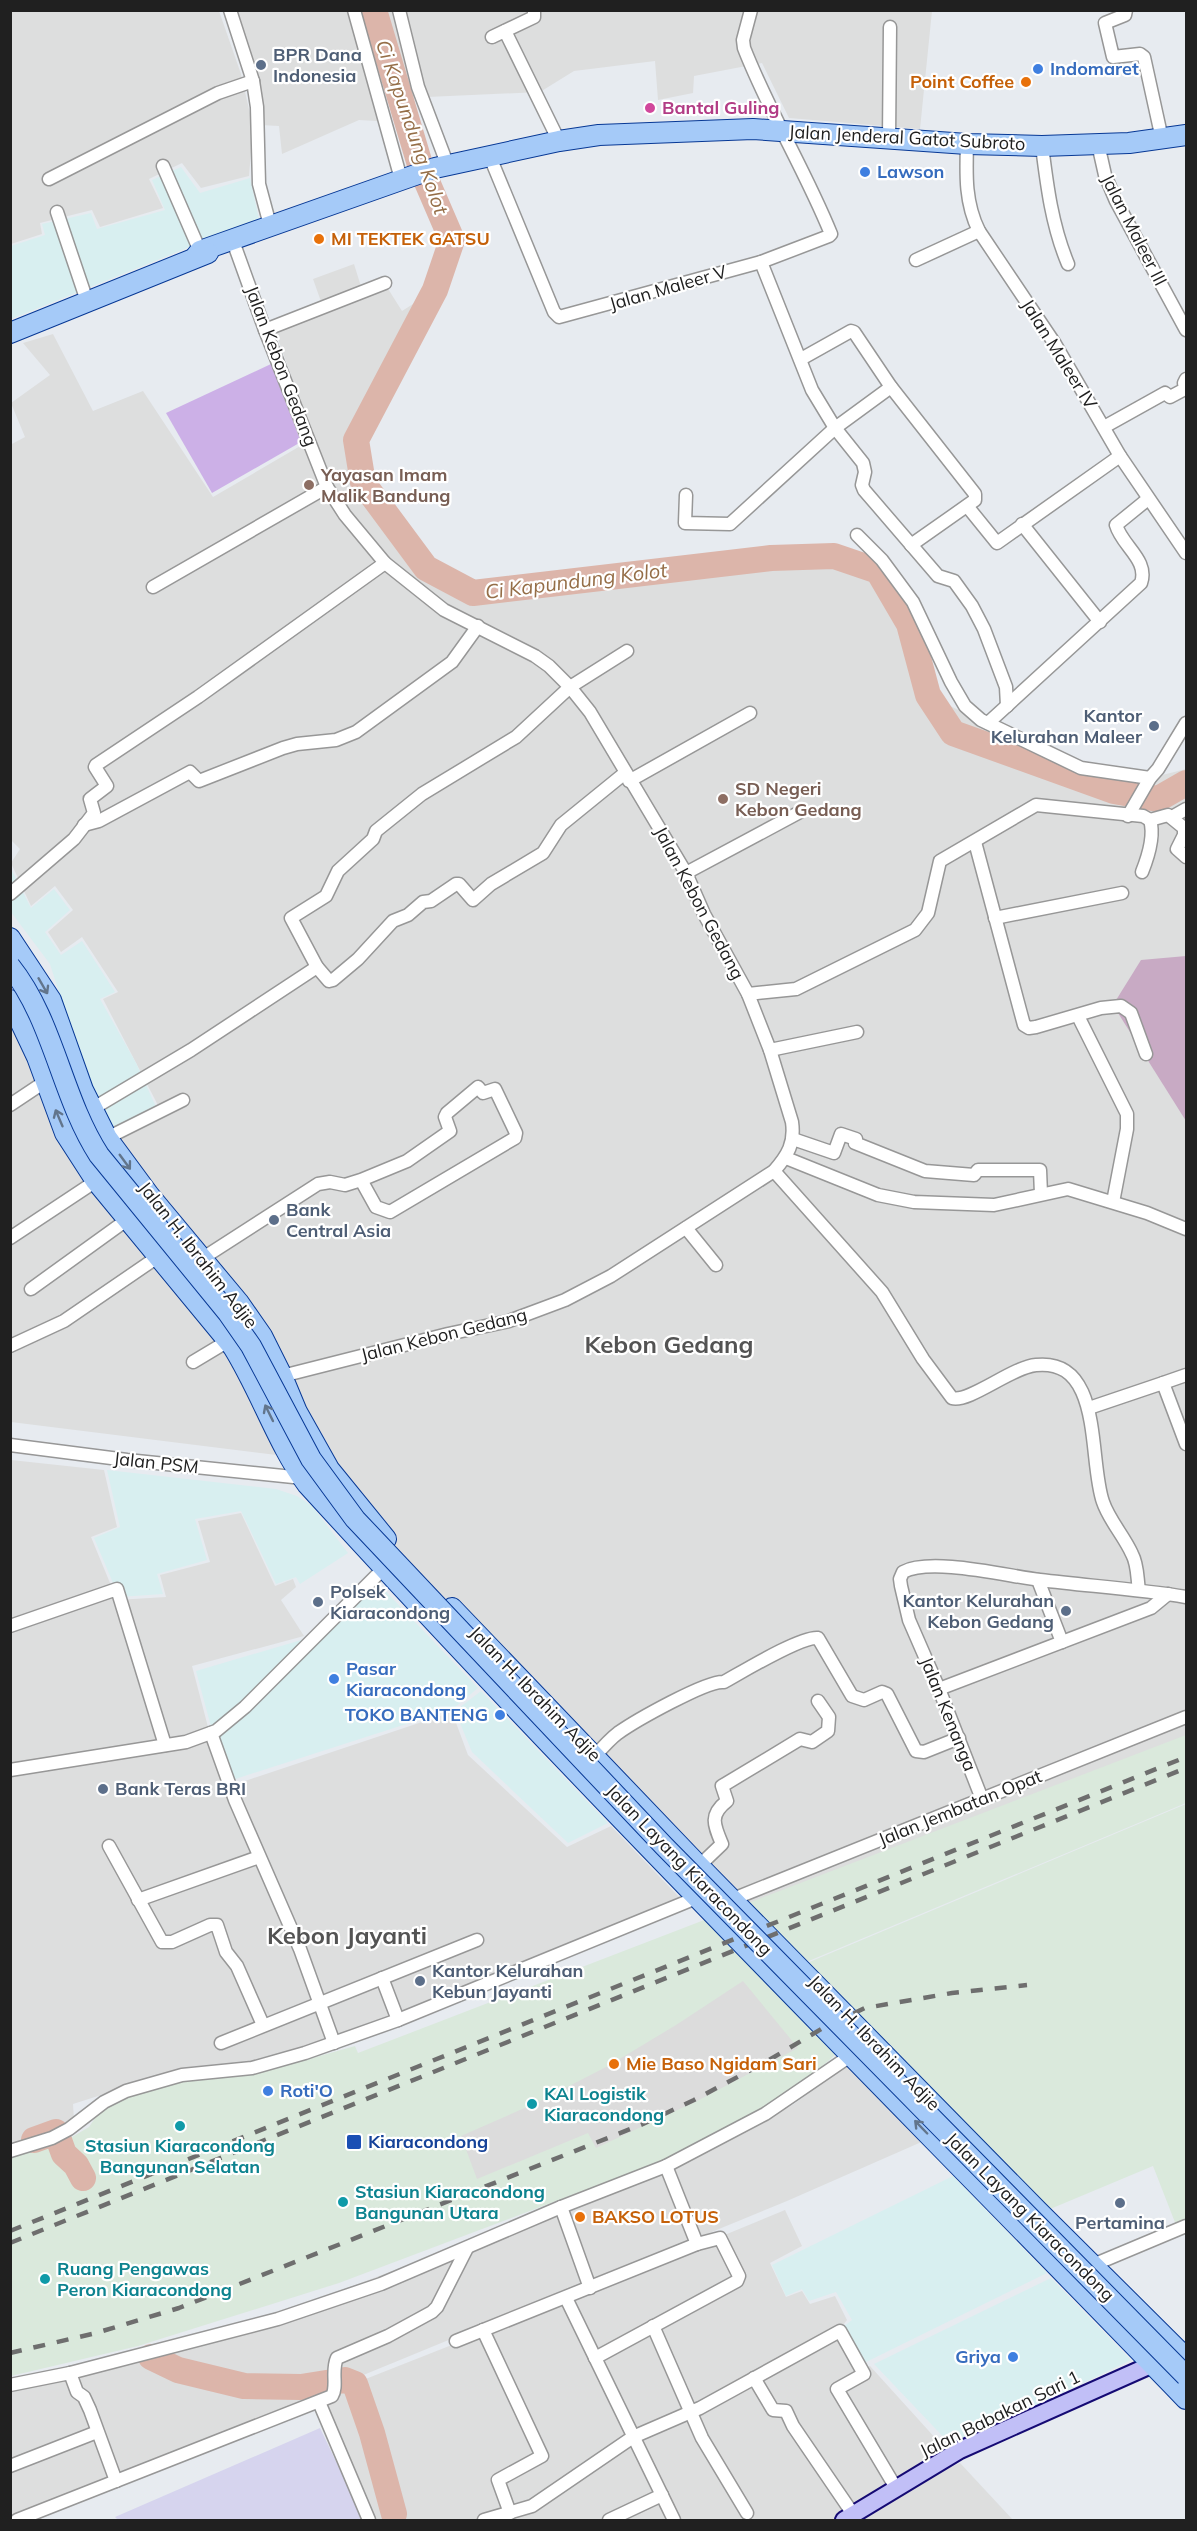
<svg xmlns="http://www.w3.org/2000/svg" width="1197" height="2531" font-family="Mulish,sans-serif">
<rect width="100%" height="100%" fill="#e7ebf0"/>
<!-- residential -->
<g fill="#dddede">
<path d="M 11,11 L 219,11 L 241,74 L 253,127 L 249,176 L 201,188 L 182,163 L 149,179 L 163,208 L 100,227 L 92,210 L 40,223 L 42,234 L 11,244 Z"/>
<path d="M 229,11 L 359,11 L 392,122 L 359,120 L 282,154 L 279,126 L 260,125 Z"/>
<path d="M 378,11 L 932,11 L 920,129 L 789,118 L 762,63 L 694,76 L 693,93 L 658,100 L 655,61 L 574,71 L 540,92 L 405,98 Z"/>
<path d="M 354,264 L 363,293 L 385,284 L 402,311 L 435,290 L 348,489 L 473,593 L 771,558 L 878,571 L 928,695 L 1115,787 L 1186,769 L 1186,1743 L 740,1915 L 312,1462 L 260,1314 L 112,1139 L 163,1115 L 103,999 L 118,992 L 82,937 L 61,952 L 48,932 L 73,910 L 55,886 L 31,906 L 11,863 L 20,849 L 10,839 L 10,445 L 25,437 L 11,403 L 50,375 L 23,343 L 53,334 L 93,411 L 143,391 L 213,497 L 314,438 L 275,331 L 324,310 L 313,279 Z"/>
<path d="M 10,1010 L 236,1359 L 285,1456 L 11,1422 Z"/>
<path d="M 11,1460 L 104,1470 L 117,1527 L 91,1537 L 117,1600 L 166,1597 L 160,1575 L 210,1562 L 198,1521 L 241,1513 L 275,1586 L 293,1579 L 296,1587 L 281,1600 L 304,1636 L 192,1666 L 224,1788 L 452,1712 L 468,1755 L 567,1847 L 611,1826 L 681,1899 L 417,2006 L 294,2051 L 254,2061 L 189,2067 L 73,2104 L 74,2120 L 51,2133 L 11,2148 Z"/>
<path d="M 849,2062 L 926,2140 L 787,2201 L 11,2520 L 10,2388 L 207,2341 L 620,2185 L 734,2138 L 794,2104 Z"/>
<path d="M 785,2210 L 802,2246 L 770,2263 L 786,2297 L 802,2291 L 810,2304 L 835,2296 L 847,2320 L 840,2329 L 863,2369 L 870,2366 L 947,2451 L 889,2481 L 833,2520 L 672,2520 L 569,2299 Z"/>
<path d="M 566,2300 L 670,2520 L 397,2520 L 379,2451 L 358,2382 Z"/>
<path d="M 356,2387 L 383,2472 L 394,2520 L 368,2520 L 321,2402 Z"/>
<path d="M 960,2463 L 1013,2520 L 857,2520 L 890,2495 Z"/>
</g>
<!-- commercial -->
<g fill="#d8eff0">
<path d="M 181,167 L 200,193 L 250,178 L 259,219 L 11,319 L 11,246 L 45,235 L 42,224 L 91,213 L 97,229 L 165,210 L 152,180 Z"/>
<path d="M 10,867 L 31,908 L 54,889 L 70,910 L 45,932 L 61,955 L 82,941 L 115,992 L 100,999 L 136,1063 L 157,1109 L 109,1133 L 83,1067 L 50,964 L 11,912 Z"/>
<path d="M 107,1470 L 276,1489 L 297,1496 L 312,1506 L 348,1553 L 300,1584 L 296,1577 L 276,1584 L 241,1511 L 195,1519 L 207,1560 L 157,1574 L 163,1594 L 119,1597 L 94,1538 L 120,1527 Z"/>
<path d="M 373,1578 L 478,1688 L 453,1709 L 226,1782 L 196,1671 L 308,1638 Z"/>
<path d="M 481,1691 L 608,1823 L 568,1843 L 472,1752 L 455,1711 Z"/>
<path d="M 953,2176 L 1047,2273 L 862,2364 L 843,2327 L 852,2320 L 836,2292 L 809,2301 L 802,2289 L 786,2296 L 772,2265 Z"/>
<path d="M 1051,2278 L 1131,2360 L 952,2446 L 874,2364 Z"/>
</g>
<!-- industrial -->
<g fill="#dae9dc">
<path d="M 1186,1735 L 1186,1803 L 804,1963 L 836,2054 L 808,2079 L 731,2128 L 662,2161 L 339,2283 L 138,2346 L 11,2376 L 10,2158 L 67,2140 L 89,2127 L 101,2109 L 134,2094 L 180,2080 L 263,2072 L 355,2046 L 358,2053 Z"/>
<path d="M 1186,1804 L 1186,2220 L 1176,2225 L 1153,2166 L 1043,2212 L 807,1963 Z"/>
</g>
<!-- farmland -->
<path fill="#d6d4ee" d="M 320,2428 L 364,2520 L 118,2520 L 115,2517 Z"/>
<!-- grass -->
<path fill="#ccb0e7" d="M 271,364 L 301,442 L 212,493 L 166,413 Z"/>
<!-- cemetery -->
<path fill="#c8aac4" d="M 1186,956 L 1186,1121 L 1113,1005 L 1141,960 Z"/>
<!-- parking -->
<path fill="#dcdcdc" d="M 743,1981 L 798,2048 L 699,2100 L 596,2148 L 588,2133 L 477,2179 L 461,2136 L 536,2103 L 608,2066 L 676,2025 Z"/>
<g fill="none" stroke-linecap="round" stroke-linejoin="round">
<!-- river -->
<g stroke="#dcb5aa" stroke-width="26">
<path d="M 374,10 L 421,168 L 452,240 L 435,290 L 356,440 L 363,483 L 426,568 L 473,593 L 771,558 L 834,556 L 878,571 L 909,624 L 928,695 L 953,733 L 1114,791 L 1158,799 L 1186,783"/>
<path d="M 34,2140 L 56,2132 L 64,2154 L 76,2165 L 83,2178"/>
<path d="M 151,2357 L 178,2370 L 244,2386 L 301,2387 L 345,2380 L 355,2384 L 372,2433 L 394,2514"/>
</g>
<!-- street casing -->
<g stroke="#979797" stroke-width="15">
<g id="street">
<path d="M 230,10 L 253,81 L 257,107 L 259,184 L 270,225"/>
<path d="M 354,10 L 401,179"/>
<path d="M 399,10 L 418,87 L 448,166"/>
<path d="M 1126,10 L 1125,15 L 1105,23 L 1113,57 L 1140,54 L 1144,57 L 1162,139"/>
<path d="M 505,31 L 559,141"/>
<path d="M 492,37 L 534,17 L 534,10"/>
<path d="M 889,139 L 890,27"/>
<path d="M 967,144 C 966,175 965,203 979,231 L 1055,344 L 1120,456 L 1186,553"/>
<path d="M 1098,144 L 1105,175 L 1116,201 L 1186,330"/>
<path d="M 1042,146 C 1047,186 1052,226 1068,264"/>
<path d="M 490,157 L 554,312 L 559,317 L 761,262 L 829,236 L 831,234 C 805,170 769,112 744,48 L 743,40 L 751,10"/>
<path d="M 163,166 L 200,251"/>
<path d="M 49,179 L 218,93 L 253,81"/>
<path d="M 57,212 L 87,301"/>
<path d="M 234,244 L 265,330 L 327,487 L 345,515 L 385,563 L 444,610 L 535,656 L 549,666 L 570,687 L 590,712 L 686,873 L 704,914 L 748,994 L 770,1050 L 792,1122 C 795,1143 788,1155 774,1171 L 611,1276 L 565,1300 L 509,1321 L 448,1334 L 282,1376"/>
<path d="M 916,260 L 979,231"/>
<path d="M 761,262 L 812,390 L 835,428 L 863,463 L 865,472 L 862,485 L 864,490 L 938,576 L 954,581 L 972,606 L 984,629 L 1006,687 L 1007,706"/>
<path d="M 265,330 L 385,283"/>
<path d="M 801,359 L 851,331 L 854,332 L 891,387 L 975,494 L 975,500 L 911,545"/>
<path d="M 1104,427 L 1165,393 L 1170,397 L 1185,389 L 1184,383 L 1186,379"/>
<path d="M 686,495 L 685,523 L 730,524 L 835,428 L 891,387"/>
<path d="M 967,506 L 997,543 L 1120,456"/>
<path d="M 1022,524 L 1100,622"/>
<path d="M 857,535 L 882,560 L 913,602 L 951,682 L 965,706 L 981,720 L 1081,768 L 1150,778"/>
<path d="M 153,587 L 327,487"/>
<path d="M 988,723 L 1141,583 C 1149,560 1122,546 1116,525 L 1148,499"/>
<path d="M 629,781 L 750,713"/>
<path d="M 1128,816 L 1150,778 L 1158,769 L 1186,723"/>
<path d="M 1172,817 L 1186,809"/>
<path d="M 1150,820 L 1168,815 L 1184,828 L 1184,835 L 1177,849 L 1186,857"/>
<path d="M 84,825 L 99,821 L 190,772 L 199,781 L 283,748 L 297,744 L 336,740 L 356,732 L 452,662 L 478,626"/>
<path d="M 975,842 L 1024,1025 L 1029,1028 L 1036,1027 L 1101,1008 L 1121,1006 L 1131,1013 L 1146,1054"/>
<path d="M 1142,872 C 1148,857 1155,836 1150,820"/>
<path d="M 686,873 L 800,812"/>
<path d="M 10,894 L 74,839 L 94,813 L 90,799 L 107,786 L 95,767 L 96,765 L 198,697 L 385,563"/>
<path d="M 995,918 L 1122,893"/>
<path d="M 317,967 L 291,918 L 326,896 L 338,871 L 373,839 L 376,831 L 422,794 L 516,737 L 570,687 L 627,651"/>
<path d="M 748,994 L 796,989 L 915,930 L 928,913 L 940,861 L 1036,805 L 1143,816 L 1150,820"/>
<path d="M 1078,1016 L 1127,1114 L 1127,1129 L 1113,1202"/>
<path d="M 770,1050 L 857,1032"/>
<path d="M 10,1105 L 46,1081"/>
<path d="M 92,1109 L 191,1050 L 317,967 L 329,981 L 333,980 L 358,959 L 393,921 L 408,915 L 423,902 L 431,901 L 456,884 L 459,884 L 473,900 L 491,884 L 543,853 L 561,825 L 625,773"/>
<path d="M 107,1138 L 183,1100"/>
<path d="M 793,1139 L 834,1153 L 841,1134 L 856,1139 L 855,1143 L 925,1171 L 974,1175 L 978,1170 L 1040,1170 L 1041,1194"/>
<path d="M 786,1158 L 878,1195 L 914,1202 L 994,1205 L 1068,1189 L 1147,1213 L 1186,1229"/>
<path d="M 774,1171 L 882,1292 L 923,1359 L 952,1398 C 969,1403 1012,1367 1036,1365 C 1104,1358 1088,1460 1103,1502 C 1109,1520 1124,1536 1132,1554 C 1138,1565 1137,1578 1139,1590"/>
<path d="M 686,1228 L 716,1265"/>
<path d="M 10,1238 L 96,1181"/>
<path d="M 203,1258 L 318,1184 L 330,1182 L 345,1185 L 361,1180 L 407,1161 L 450,1131 L 445,1117 L 447,1113 L 478,1087 L 483,1093 L 495,1089 L 516,1133 L 515,1138 L 390,1212 L 376,1207 L 361,1180"/>
<path d="M 31,1289 L 128,1219"/>
<path d="M 10,1346 L 64,1321 L 159,1256"/>
<path d="M 193,1362 L 228,1341"/>
<path d="M 1163,1383 L 1186,1375"/>
<path d="M 1089,1408 L 1163,1383 L 1186,1444"/>
<path d="M 10,1445 L 127,1460 L 303,1478"/>
<path d="M 1038,1580 L 1062,1642"/>
<path d="M 10,1626 L 117,1589 L 165,1745"/>
<path d="M 939,1689 L 1151,1608 L 1168,1594"/>
<path d="M 211,1733 L 235,1800 L 300,1949 L 334,2043"/>
<path d="M 595,1756 C 602,1748 610,1739 618,1733 C 635,1721 707,1680 724,1682 C 742,1672 801,1636 818,1638 L 852,1696 L 864,1700 L 882,1692 L 887,1694 L 916,1751 L 924,1752 L 959,1738"/>
<path d="M 10,1770 L 186,1742 L 216,1731 L 245,1707 L 385,1567"/>
<path d="M 982,1799 L 939,1689 L 909,1620 L 901,1586 L 900,1579 L 903,1572 C 931,1557 1007,1576 1040,1580 C 1089,1586 1138,1589 1186,1597"/>
<path d="M 109,1846 L 162,1942 L 172,1942 L 210,1925 L 217,1925 L 226,1952 L 237,1966 L 263,2025"/>
<path d="M 699,1866 L 722,1844 C 714,1825 709,1815 727,1801 L 722,1786 L 800,1739 L 812,1742 L 828,1731 L 829,1717 L 818,1701"/>
<path d="M 733,1899 L 1186,1717"/>
<path d="M 138,1900 L 259,1857"/>
<path d="M 382,1978 L 398,2020"/>
<path d="M 221,2043 L 477,1940"/>
<path d="M 10,2151 L 52,2138 L 69,2129 L 104,2102 L 126,2091 L 182,2075 L 252,2068 L 305,2053 L 398,2020 L 696,1898"/>
<path d="M 666,2166 L 697,2244"/>
<path d="M 561,2207 L 590,2288"/>
<path d="M 1093,2265 L 1186,2226"/>
<path d="M 566,2298 L 674,2520"/>
<path d="M 653,2326 L 702,2438 L 747,2513"/>
<path d="M 483,2330 L 542,2456 L 498,2480 L 510,2513"/>
<path d="M 456,2341 L 697,2244 L 720,2238 L 739,2276 L 737,2281 L 595,2358"/>
<path d="M 70,2373 L 278,2319 L 381,2284 L 561,2207 L 666,2166 L 765,2114 L 850,2056"/>
<path d="M 754,2378 L 773,2410 L 786,2411 L 793,2426 L 853,2514"/>
<path d="M 10,2385 L 70,2373 L 77,2392 L 84,2397 L 90,2410 L 116,2481"/>
<path d="M 319,2402 L 369,2520"/>
<path d="M 10,2466 L 97,2432"/>
<path d="M 17,2520 L 332,2396 C 338,2386 331,2371 337,2358 L 388,2336 L 432,2312 L 437,2307 L 467,2248"/>
<path d="M 484,2520 L 532,2506 L 633,2437 L 700,2408 L 840,2331 L 864,2374 L 837,2389 L 896,2488"/>
<path d="M 609,2520 L 662,2495"/>
</g>
</g>
<!-- secondary casing -->
<g stroke="#150a74" stroke-width="20">
<path id="secondary" d="M 844,2520 L 960,2450 L 1153,2364 L 1161,2356"/>
</g>
<!-- primary casing -->
<g stroke="#073895" stroke-width="22">
<g id="primary">
<path d="M 196,256 L 200,251 L 435,168 L 559,141 L 599,135 L 753,129 L 967,144 L 1042,146 L 1129,143 L 1186,135"/>
<path d="M 10,333 L 208,253"/>
<path d="M 10,938 L 51,1000 L 83,1090 L 107,1138 L 149,1195 L 239,1303 L 262,1336 L 282,1376 L 297,1412 L 329,1469 L 386,1539"/>
<path d="M 10,1000 L 37,1057 L 65,1133 L 96,1181 L 233,1347 C 260,1390 278,1445 307,1484 C 592,1797 892,2095 1186,2399"/>
<path d="M 452,1608 L 699,1866 L 1038,2211 L 1186,2358"/>
</g>
</g>
<!-- street -->
<use href="#street" stroke="#fff" stroke-width="12"/>
<!-- secondary -->
<use href="#secondary" stroke="#c1bff7" stroke-width="16"/>
<!-- primary -->
<use href="#primary" stroke="#a5caf8" stroke-width="20"/>
<!-- rail -->
<g stroke="#6e6e6e" stroke-width="4.5" stroke-dasharray="12 12" stroke-linecap="butt">
<path d="M 10,2231 L 1186,1757"/>
<path d="M 10,2243 L 1186,1768"/>
<path d="M 10,2353 L 96,2333 L 179,2308 L 643,2124 L 694,2100 L 764,2063 L 823,2028 L 865,2008 L 952,1993 L 1027,1985"/>
</g>
<!-- primary-bridge casing -->
<g stroke="#073895" stroke-width="22" stroke-linecap="butt">
<path id="primary-bridge" d="M 10,966 C 54,1021 61,1096 99,1155 L 228,1313 L 251,1346 L 311,1459 L 355,1519 L 664,1846 L 1186,2376"/>
</g>
<!-- primary-bridge -->
<use href="#primary-bridge" stroke="#a5caf8" stroke-width="20"/>
</g>
<!-- one-way arrows -->
<defs><path id="oneway-shaft" d="M-6 0H5M1.5-3L5.5 0L1.5 3" fill="none" stroke-width="1.6" stroke-linecap="round" stroke-linejoin="round" transform="scale(1.5)"/></defs>
<g stroke="#62758c">
<use href="#oneway-shaft" transform="translate(43 986) rotate(60)"/>
<use href="#oneway-shaft" transform="translate(59 1118) rotate(-113)"/>
<use href="#oneway-shaft" transform="translate(125 1162) rotate(54)"/>
<use href="#oneway-shaft" transform="translate(269 1413) rotate(-116)"/>
<use href="#oneway-shaft" transform="translate(921 2127) rotate(-134)"/>
</g>
<!-- markers -->
<g fill="#5c6f8a" stroke="#fff" stroke-width="2">
<circle cx="261" cy="65" r="6"/>
<circle cx="1154" cy="726" r="6"/>
<circle cx="274" cy="1220" r="6"/>
<circle cx="318" cy="1602" r="6"/>
<circle cx="1066" cy="1611" r="6"/>
<circle cx="103" cy="1789" r="6"/>
<circle cx="420" cy="1981" r="6"/>
<circle cx="1120" cy="2203" r="6"/>
</g>
<g fill="#3f7fe0" stroke="#fff" stroke-width="2">
<circle cx="1038" cy="69" r="6"/>
<circle cx="865" cy="172" r="6"/>
<circle cx="334" cy="1679" r="6"/>
<circle cx="500" cy="1715" r="6"/>
<circle cx="268" cy="2091" r="6"/>
<circle cx="1013" cy="2357" r="6"/>
</g>
<g fill="#e8710a" stroke="#fff" stroke-width="2">
<circle cx="1026" cy="82" r="6"/>
<circle cx="319" cy="239" r="6"/>
<circle cx="614" cy="2064" r="6"/>
<circle cx="580" cy="2217" r="6"/>
</g>
<circle fill="#d1479c" stroke="#fff" stroke-width="2" cx="650" cy="108" r="6"/>
<g fill="#8d6e63" stroke="#fff" stroke-width="2">
<circle cx="309" cy="485" r="6"/>
<circle cx="723" cy="799" r="6"/>
</g>
<g fill="#0f9aa8" stroke="#fff" stroke-width="2">
<circle cx="532" cy="2104" r="6"/>
<circle cx="180" cy="2126" r="6"/>
<circle cx="343" cy="2202" r="6"/>
<circle cx="45" cy="2279" r="6"/>
</g>
<rect fill="#1a4fb4" stroke="#fff" stroke-width="2" x="346" y="2134" width="16" height="16" rx="3"/>
<g text-anchor="middle" stroke-width="4.5" stroke-linejoin="round" paint-order="stroke">
<!-- service labels -->
<g font-size="18" font-weight="bold" fill="#4e5e75" stroke="#fff" text-anchor="start">
<text x="273" y="61">BPR Dana<tspan x="273" dy="21">Indonesia</tspan></text>
<text x="1142" y="722" text-anchor="end">Kantor<tspan x="1142" dy="21">Kelurahan Maleer</tspan></text>
<text x="286" y="1216">Bank<tspan x="286" dy="21">Central Asia</tspan></text>
<text x="330" y="1598">Polsek<tspan x="330" dy="21">Kiaracondong</tspan></text>
<text x="1054" y="1607" text-anchor="end">Kantor Kelurahan<tspan x="1054" dy="21">Kebon Gedang</tspan></text>
<text x="115" y="1795">Bank Teras BRI</text>
<text x="432" y="1977">Kantor Kelurahan<tspan x="432" dy="21">Kebun Jayanti</tspan></text>
<text x="1120" y="2229" text-anchor="middle">Pertamina</text>
</g>
<!-- shop labels -->
<g font-size="18" font-weight="bold" fill="#366cbe" stroke="#fff" text-anchor="start">
<text x="1050" y="75">Indomaret</text>
<text x="877" y="178">Lawson</text>
<text x="346" y="1675">Pasar<tspan x="346" dy="21">Kiaracondong</tspan></text>
<text x="488" y="1721" text-anchor="end">TOKO BANTENG</text>
<text x="280" y="2097">Roti'O</text>
<text x="1001" y="2363" text-anchor="end">Griya</text>
</g>
<!-- food labels -->
<g font-size="18" font-weight="bold" fill="#c56008" stroke="#fff" text-anchor="start">
<text x="1014" y="88" text-anchor="end">Point Coffee</text>
<text x="331" y="245">MI TEKTEK GATSU</text>
<text x="626" y="2070">Mie Baso Ngidam Sari</text>
<text x="592" y="2223">BAKSO LOTUS</text>
</g>
<!-- hotel labels -->
<g font-size="18" font-weight="bold" fill="#b23c85" stroke="#fff" text-anchor="start">
<text x="662" y="114">Bantal Guling</text>
</g>
<!-- street labels -->
<g font-size="18" fill="#202020" stroke="#fff">
<text transform="translate(907 138) rotate(3)" y="6">Jalan Jenderal Gatot Subroto</text>
<text transform="translate(1134 230) rotate(63)" y="6">Jalan Maleer III</text>
<text transform="translate(668 288) rotate(-16)" y="6">Jalan Maleer V</text>
<text transform="translate(1059 354) rotate(58)" y="6">Jalan Maleer IV</text>
<text transform="translate(281 366) rotate(69)" y="6">Jalan Kebon Gedang</text>
<text transform="translate(699 903) rotate(62)" y="6">Jalan Kebon Gedang</text>
<text transform="translate(198 1255) rotate(52)" y="6">Jalan H. Ibrahim Adjie</text>
<text transform="translate(444 1335) rotate(-14)" y="6">Jalan Kebon Gedang</text>
<text transform="translate(156 1463) rotate(6)" y="6">Jalan PSM</text>
<text transform="translate(535 1694) rotate(46)" y="6">Jalan H. Ibrahim Adjie</text>
<text transform="translate(948 1714) rotate(68)" y="6">Jalan Kenanga</text>
<text transform="translate(960 1808) rotate(-22)" y="6">Jalan Jembatan Opat</text>
<text transform="translate(689 1870) rotate(46)" y="6">Jalan Layang Kiaracondong</text>
<text transform="translate(874 2043) rotate(46)" y="6">Jalan H. Ibrahim Adjie</text>
<text transform="translate(1030 2217) rotate(45)" y="6">Jalan Layang Kiaracondong</text>
<text transform="translate(1000 2414) rotate(-26)" y="6">Jalan Babakan Sari 1</text>
</g>
<!-- education labels -->
<g font-size="18" font-weight="bold" fill="#785e54" stroke="#fff" text-anchor="start">
<text x="321" y="481">Yayasan Imam<tspan x="321" dy="21">Malik Bandung</tspan></text>
<text x="735" y="795">SD Negeri<tspan x="735" dy="21">Kebon Gedang</tspan></text>
</g>
<!-- culture labels -->
<g font-size="18" font-weight="bold" fill="#0d838f" stroke="#fff" text-anchor="start">
<text x="544" y="2100">KAI Logistik<tspan x="544" dy="21">Kiaracondong</tspan></text>
<text x="180" y="2152" text-anchor="middle">Stasiun Kiaracondong<tspan x="180" dy="21">Bangunan Selatan</tspan></text>
<text x="355" y="2198">Stasiun Kiaracondong<tspan x="355" dy="21">Bangunan Utara</tspan></text>
<text x="57" y="2275">Ruang Pengawas<tspan x="57" dy="21">Peron Kiaracondong</tspan></text>
</g>
<!-- transit labels -->
<g font-size="18" font-weight="bold" fill="#164399" stroke="#fff" text-anchor="start">
<text x="368" y="2148">Kiaracondong</text>
</g>
<!-- water labels -->
<g font-size="20" font-style="italic" fill="#956e47" stroke="#fff">
<text transform="translate(412 127) rotate(71)" y="7">Ci Kapundung Kolot</text>
<text transform="translate(576 581) rotate(-7)" y="7">Ci Kapundung Kolot</text>
</g>
<!-- district labels -->
<g font-size="24" font-weight="bold" fill="#535353" stroke="#fff">
<text x="669" y="1353">Kebon Gedang</text>
<text x="347" y="1944">Kebon Jayanti</text>
</g>
</g>
<!-- border -->
<rect width="1197" height="2531" fill="none" stroke="#202020" stroke-width="24"/>
</svg>
